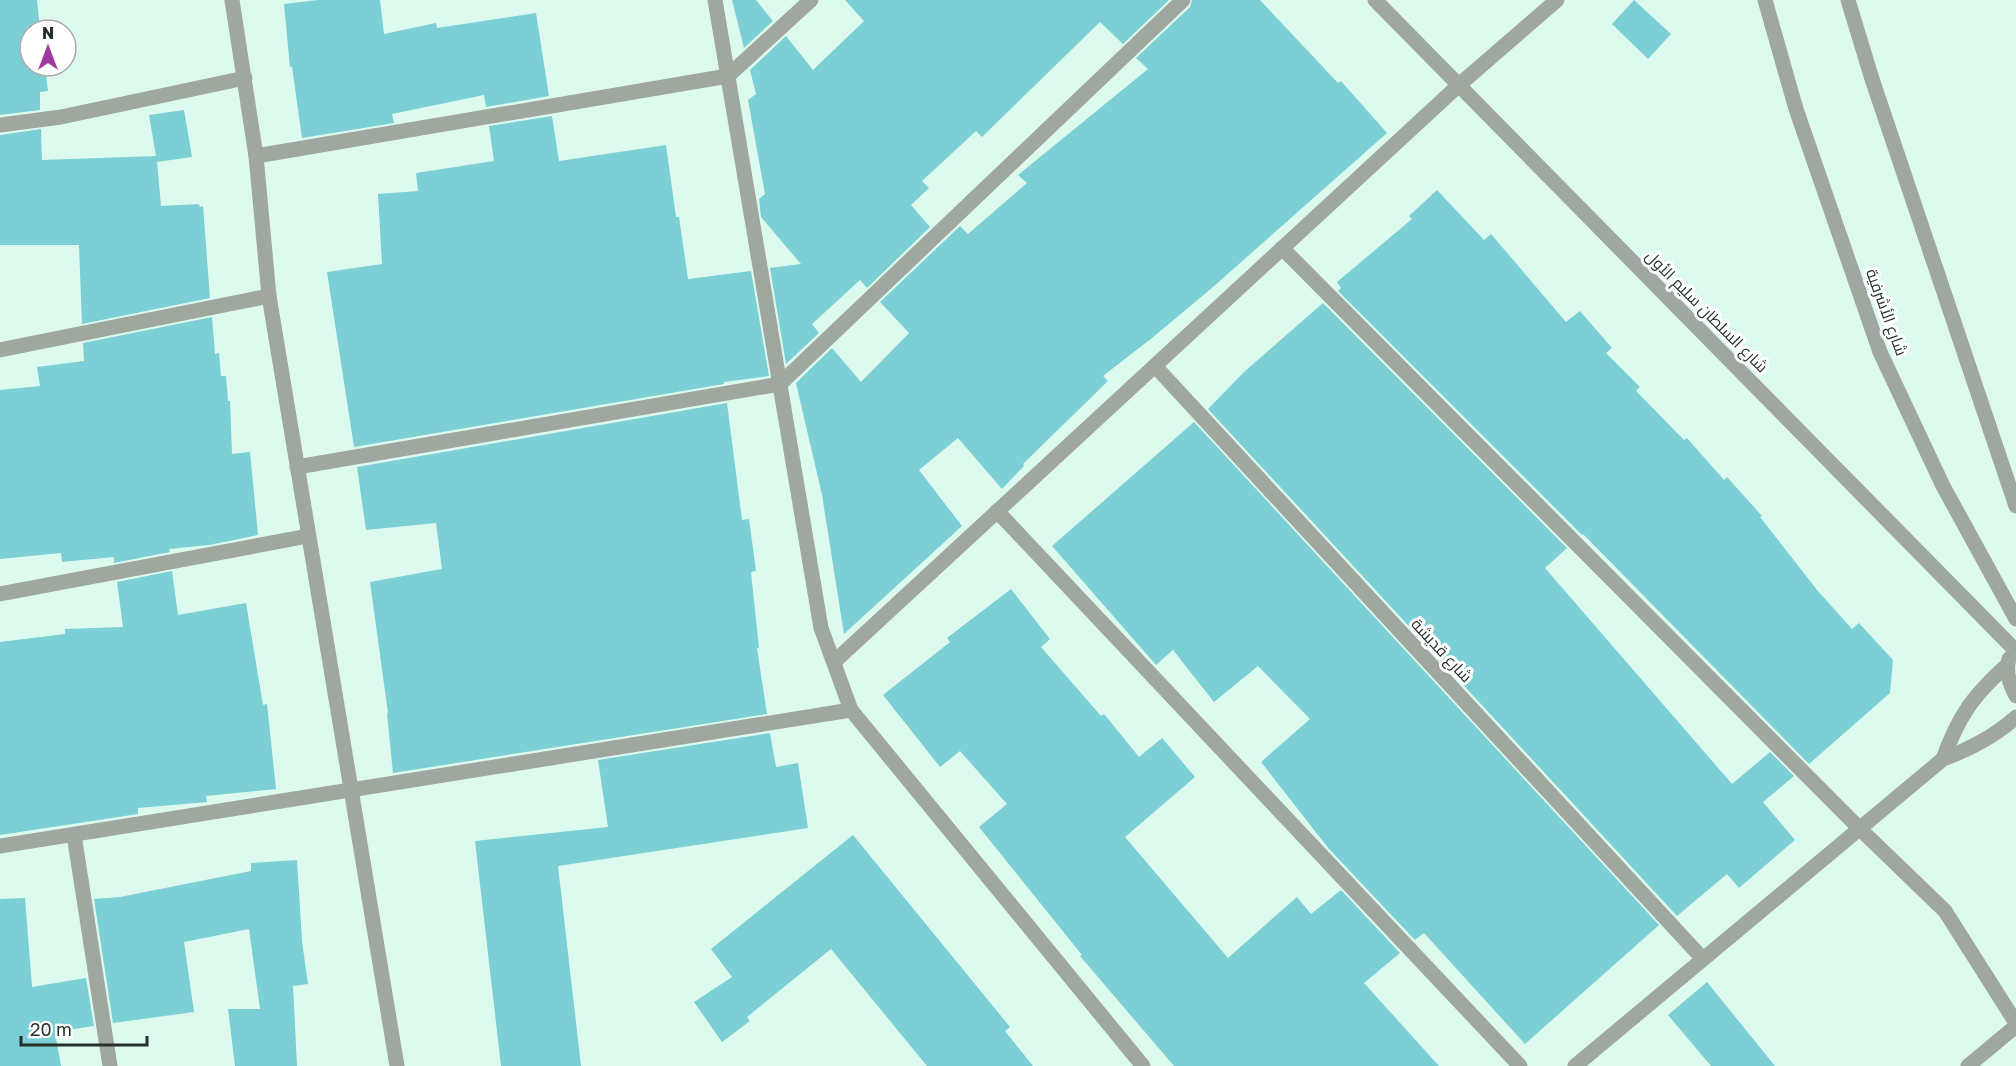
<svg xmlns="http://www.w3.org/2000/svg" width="2016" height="1066" font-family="'Golos Text',Cairo,sans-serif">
<rect width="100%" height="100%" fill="#ddfaee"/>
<!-- building -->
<g fill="#7ccfd5">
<path d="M 0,0 L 37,0 L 40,30 L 30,30 L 30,66 L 45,66 L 48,91 L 40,92 L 40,110 L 0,115 Z"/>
<path d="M 318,0 L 380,0 L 384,34 L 436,23 L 437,28 L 536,13 L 549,96 L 486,107 L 484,95 L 392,114 L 394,123 L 302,138 L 292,67 L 290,67 L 284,4 Z"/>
<path d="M 732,0 L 756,0 L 773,21 L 744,48 Z"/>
<path d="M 845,0 L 1169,0 L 1123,44 L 1100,22 L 982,137 L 976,131 L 922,181 L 929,188 L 911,205 L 930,227 L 867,288 L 860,280 L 812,324 L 819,333 L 786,364 L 770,268 L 801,264 L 761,217 L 759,199 L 765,194 L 748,100 L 756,94 L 750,70 L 786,36 L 813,70 L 864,21 Z"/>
<path d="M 1192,0 L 1260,0 L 1338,83 L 1341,81 L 1387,133 L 1213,287 L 1152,338 L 1103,376 L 1108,381 L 1023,464 L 1024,466 L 1002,489 L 958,438 L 919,470 L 962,526 L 844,634 L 822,495 L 796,383 L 832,348 L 861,382 L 909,333 L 880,302 L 960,226 L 968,234 L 1027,183 L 1018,175 L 1148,69 L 1136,58 L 1190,7 Z"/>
<path d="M 1634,0 L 1671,34 L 1648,59 L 1612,24 Z"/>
<path d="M 184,110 L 192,157 L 157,162 L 161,206 L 199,204 L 200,207 L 203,206 L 210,298 L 82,324 L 79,245 L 0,245 L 0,135 L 41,129 L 42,160 L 156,156 L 149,115 Z"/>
<path d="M 552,116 L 559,161 L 666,145 L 676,217 L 679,217 L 688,279 L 751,271 L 769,376 L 724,382 L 724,384 L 354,447 L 327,272 L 382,264 L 378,194 L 418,191 L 416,173 L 494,161 L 489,126 Z"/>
<path d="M 1437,190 L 1484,240 L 1491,234 L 1566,322 L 1580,311 L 1612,348 L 1606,353 L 1640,387 L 1636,391 L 1684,440 L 1687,438 L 1724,480 L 1727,477 L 1762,516 L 1760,517 L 1817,590 L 1852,629 L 1859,623 L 1893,660 L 1890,693 L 1809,764 L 1583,534 L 1582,535 L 1338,291 L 1341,288 L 1337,282 L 1412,219 L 1409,216 Z"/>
<path d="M 1323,303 L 1567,548 L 1545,568 L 1732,784 L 1770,752 L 1794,776 L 1763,802 L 1795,840 L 1739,888 L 1727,874 L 1677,916 L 1208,409 L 1244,372 Z"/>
<path d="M 212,317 L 215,354 L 219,353 L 221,376 L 226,376 L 228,401 L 230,401 L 232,454 L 250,452 L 258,535 L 209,545 L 169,549 L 170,552 L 114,563 L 114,557 L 62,562 L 61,553 L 0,559 L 0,390 L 40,386 L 37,367 L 84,361 L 83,343 Z"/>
<path d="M 727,403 L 742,520 L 749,519 L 756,571 L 751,572 L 759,648 L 757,648 L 767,714 L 393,773 L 387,714 L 388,713 L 370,582 L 442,569 L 436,523 L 366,530 L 357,467 Z"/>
<path d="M 1194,422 L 1659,925 L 1525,1044 L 1424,933 L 1415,940 L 1329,849 L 1261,762 L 1310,719 L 1258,666 L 1214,702 L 1173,650 L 1156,665 L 1052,546 Z"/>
<path d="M 172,571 L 178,615 L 246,603 L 263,705 L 267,704 L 276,789 L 206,796 L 207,802 L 138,808 L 138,814 L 0,835 L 0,642 L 65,634 L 65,629 L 123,627 L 117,582 Z"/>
<path d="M 1011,589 L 1050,639 L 1041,647 L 1101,716 L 1104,714 L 1139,757 L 1162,738 L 1195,777 L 1125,837 L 1228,958 L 1297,897 L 1311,914 L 1341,890 L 1400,953 L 1364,983 L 1439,1066 L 1174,1066 L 1080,956 L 1082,955 L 979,827 L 1007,804 L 960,751 L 940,767 L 883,695 L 950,642 L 947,638 Z"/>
<path d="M 770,733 L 776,767 L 798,763 L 808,828 L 558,866 L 581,1066 L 501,1066 L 475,841 L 608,827 L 598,760 Z"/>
<path d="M 853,835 L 1010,1027 L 1005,1031 L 1033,1066 L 927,1066 L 831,949 L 747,1017 L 750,1021 L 722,1042 L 694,1002 L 732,977 L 711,949 Z"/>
<path d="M 297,860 L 302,941 L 308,984 L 293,986 L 297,1066 L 235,1066 L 228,1009 L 260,1009 L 249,929 L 184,942 L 194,1012 L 113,1023 L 94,899 L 120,897 L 251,871 L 251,863 Z"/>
<path d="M 25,898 L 32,987 L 86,978 L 94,1026 L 55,1032 L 61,1066 L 0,1066 L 0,899 Z"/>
<path d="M 1707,982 L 1775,1066 L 1711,1066 L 1668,1015 Z"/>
</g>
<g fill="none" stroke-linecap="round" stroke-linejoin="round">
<!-- minor -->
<g stroke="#a0a79e" stroke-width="15">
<path d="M 232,0 L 256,156 L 269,296 L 397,1066"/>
<path d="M 715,0 L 821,628 L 851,710 L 1143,1066"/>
<path d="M 1375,0 L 2013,648"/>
<path d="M 1765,0 L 1796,109 L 1880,352 L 1943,486 L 2016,619"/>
<path d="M 1848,0 L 1872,79 L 2016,506"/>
<path d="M 0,125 L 61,117 L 245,78"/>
<path d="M 256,156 L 728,76 L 811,0"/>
<path d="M 1282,248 L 1859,828 L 1945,911 L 2016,1023"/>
<path d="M 0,350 L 269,296"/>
<path d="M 1155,366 L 1703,959"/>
<path d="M 297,467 L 780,384 L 1183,0"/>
<path d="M 997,511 L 1520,1066"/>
<path d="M 0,594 L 308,536"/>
<path d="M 2009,659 C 2005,672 2010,684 2016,696"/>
<path d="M 834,662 L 1459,85 L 1557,0"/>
<path d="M 1943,759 C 1959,715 1973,696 2007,665"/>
<path d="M 74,835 L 110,1066"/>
<path d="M 0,846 L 851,710"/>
<path d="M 1575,1066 L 1943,759 C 1970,749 1994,737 2016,717"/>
<path d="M 1968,1066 L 2016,1026"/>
</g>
</g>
<g text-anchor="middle" stroke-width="6" stroke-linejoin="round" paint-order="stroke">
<!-- street labels -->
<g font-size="16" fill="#25302c" stroke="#fff">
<text transform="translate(1707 311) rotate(45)" y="6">شارع السلطان سليم الأول</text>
<text transform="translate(1887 312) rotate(70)" y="6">شارع الأشرفية</text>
<text transform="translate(1442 650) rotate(47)" y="6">شارع قديشة</text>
</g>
</g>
<!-- north arrow -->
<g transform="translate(48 48)"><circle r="28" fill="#ffffff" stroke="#a8acab" stroke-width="1.5"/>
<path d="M0-4.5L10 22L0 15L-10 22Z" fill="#9f3ba0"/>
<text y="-9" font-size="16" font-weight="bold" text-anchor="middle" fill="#25302c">N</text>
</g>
<!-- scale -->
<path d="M21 1036v9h126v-9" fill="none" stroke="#25302c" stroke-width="3"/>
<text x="30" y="1036" font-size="18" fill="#25302c" stroke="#ffffff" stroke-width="4.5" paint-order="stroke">20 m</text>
</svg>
